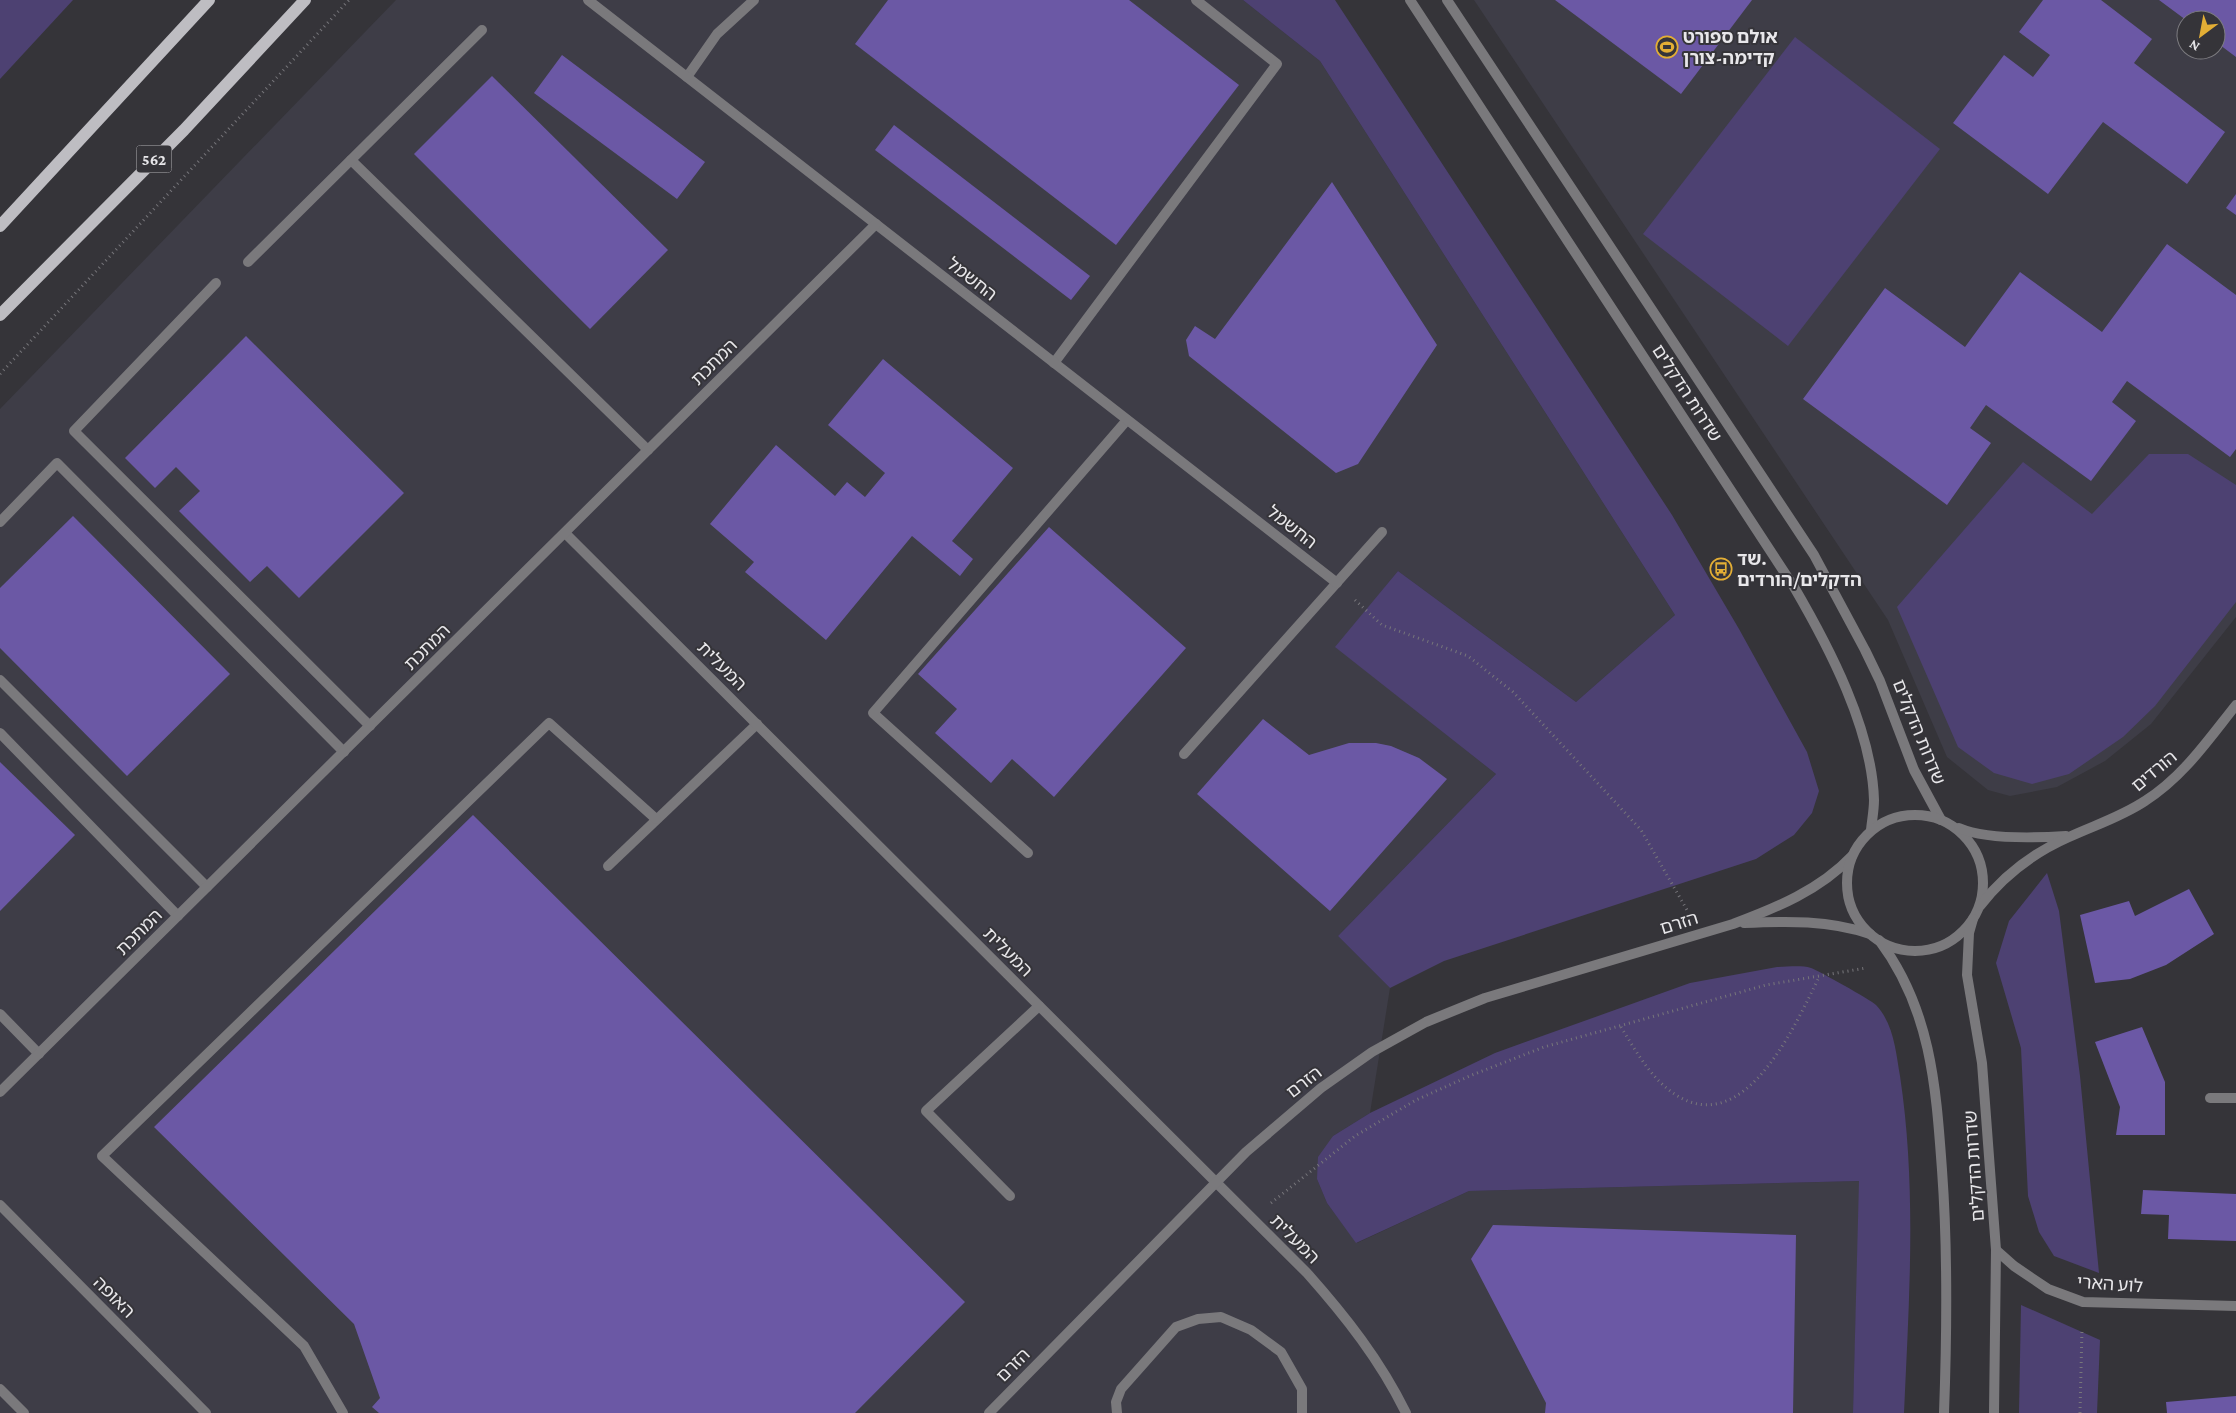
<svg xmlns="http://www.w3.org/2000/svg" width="2236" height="1413" font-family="'Crimson Pro','Noto Sans Hebrew',serif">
<rect width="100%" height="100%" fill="#353439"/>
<!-- built -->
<g fill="#3e3d47" fill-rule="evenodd">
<path d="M 396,0 L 1243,0 L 1320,61 L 1675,615 L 1576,702 L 1398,571 L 1336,647 L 1496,774 L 1338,936 L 1390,988 L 1370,1113 L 1333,1136 L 1317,1179 L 1327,1203 L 1357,1243 L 1469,1191 L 1860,1181 L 1853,1413 L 0,1413 L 0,409 Z"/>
<path d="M 1474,0 L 2236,0 L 2236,617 L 2151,724 L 2105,761 L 2057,787 L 2010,796 L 1988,790 L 1947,757 L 1888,620 ZM 2186,20 L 2216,20 L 2216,50 L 2186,50 Z"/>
</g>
<!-- green -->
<g fill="#4d4172">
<path d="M 0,0 L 73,0 L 0,79 Z"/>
<path d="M 1243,0 L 1335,0 L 1672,515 L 1739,629 L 1807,752 L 1819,791 L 1812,813 L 1794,835 L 1756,859 L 1444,961 L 1390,988 L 1338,936 L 1496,774 L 1335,647 L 1398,571 L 1576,702 L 1675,615 L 1320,61 Z"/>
<path d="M 1795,37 L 1940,149 L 1788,346 L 1643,234 Z"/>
<path d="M 2149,454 L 2188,454 L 2236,485 L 2236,602 L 2155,706 L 2123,737 L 2069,774 L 2032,784 L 1994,773 L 1958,747 L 1897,607 L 2023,462 L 2092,514 Z"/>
<path d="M 2047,873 L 2059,911 L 2080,1076 L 2099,1273 L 2054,1256 L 2039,1232 L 2028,1196 L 2021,1048 L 1996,963 L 2009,921 Z"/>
<path d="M 1777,967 C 1787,967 1801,965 1811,968 C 1819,971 1871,1000 1876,1005 C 1894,1024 1896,1053 1900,1076 C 1917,1188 1909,1301 1904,1413 L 1853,1413 L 1859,1181 L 1469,1191 L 1356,1243 L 1327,1203 L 1317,1179 L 1318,1157 L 1333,1136 L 1370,1113 L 1495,1053 L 1690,983 Z"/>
<path d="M 2021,1305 L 2100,1340 L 2097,1413 L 2019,1413 Z"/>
</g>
<!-- building -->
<g fill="#6b58a5">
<path d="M 888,0 L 1129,0 L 1239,85 L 1116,245 L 855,44 Z"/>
<path d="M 1555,0 L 1752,0 L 1681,94 Z"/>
<path d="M 2043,0 L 2101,0 L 2152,39 L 2134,63 L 2225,132 L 2187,184 L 2103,122 L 2048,194 L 1953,123 L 2004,55 L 2033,77 L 2050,55 L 2019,32 Z"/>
<path d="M 2159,0 L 2236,0 L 2236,57 L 2216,42 L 2216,20 L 2186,20 Z"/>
<path d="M 562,55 L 705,162 L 677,199 L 534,93 Z"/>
<path d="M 492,76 L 668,250 L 590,329 L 414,154 Z"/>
<path d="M 894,125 L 1090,276 L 1071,300 L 875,150 Z"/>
<path d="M 1332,182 L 1437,345 L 1358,464 L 1336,473 L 1189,356 L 1186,340 L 1195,326 L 1215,339 Z"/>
<path d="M 2236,194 L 2236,215 L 2226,208 Z"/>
<path d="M 2167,244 L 2236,295 L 2236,449 L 2230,457 L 2127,381 L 2112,402 L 2136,421 L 2091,481 L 1986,405 L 1970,428 L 1991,443 L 1947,505 L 1803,399 L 1885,288 L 1965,347 L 2020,272 L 2102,332 Z"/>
<path d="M 246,336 L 404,493 L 299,598 L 267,566 L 250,582 L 179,511 L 200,491 L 176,467 L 155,488 L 125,458 Z"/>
<path d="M 883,359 L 1013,468 L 952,541 L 973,559 L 960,576 L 912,536 L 826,640 L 745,572 L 754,562 L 710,524 L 776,445 L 835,496 L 847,482 L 865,497 L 885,473 L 828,425 Z"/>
<path d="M 73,516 L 230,674 L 127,776 L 0,648 L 0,588 Z"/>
<path d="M 1049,527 L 1186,648 L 1054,797 L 1012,759 L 991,783 L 935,733 L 957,709 L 918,674 Z"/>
<path d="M 1263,719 L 1309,755 L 1349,743 L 1376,743 L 1391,746 L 1419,758 L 1447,779 L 1330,911 L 1197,794 Z"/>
<path d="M 0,762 L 75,835 L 0,911 Z"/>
<path d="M 473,815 L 965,1302 L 855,1413 L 379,1413 L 372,1407 L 380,1398 L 354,1324 L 154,1127 Z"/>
<path d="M 2189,889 L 2214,934 L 2166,965 L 2130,979 L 2095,983 L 2080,915 L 2129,901 L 2135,916 Z"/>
<path d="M 2142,1027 L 2165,1082 L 2165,1135 L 2116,1135 L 2120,1107 L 2095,1042 Z"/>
<path d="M 2143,1190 L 2236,1194 L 2236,1241 L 2168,1239 L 2169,1215 L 2141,1214 Z"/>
<path d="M 1493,1225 L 1796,1235 L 1793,1413 L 1545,1413 L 1546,1403 L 1471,1259 Z"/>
<path d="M 2236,1396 L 2236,1413 L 2167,1413 L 2166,1402 Z"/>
</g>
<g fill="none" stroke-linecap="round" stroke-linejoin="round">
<!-- path -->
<g stroke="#77767b" stroke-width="3" stroke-dasharray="1 4" stroke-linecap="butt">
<path d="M 0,374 L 349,0"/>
<path d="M 1355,600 L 1382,625 L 1468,656 L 1513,692 L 1641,830 L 1687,910"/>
<path d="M 1621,1027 C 1636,1051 1651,1079 1676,1095 C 1745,1139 1796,1024 1819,977"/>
<path d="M 1271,1203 L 1355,1136 L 1416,1100 L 1472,1075 L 1544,1047 L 1766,985 L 1866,968"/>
<path d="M 2080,1413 L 2082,1328"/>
</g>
<!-- service -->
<g stroke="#7a797c" stroke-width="10">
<path d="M 687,77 L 717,34 L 754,0"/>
<path d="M 351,160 L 648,450"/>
<path d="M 248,262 L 482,30"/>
<path d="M 216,283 L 74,431 L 370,726"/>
<path d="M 1054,363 L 1277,64 L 1196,0"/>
<path d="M 0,522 L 57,463 L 344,752"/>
<path d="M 0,680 L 207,887"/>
<path d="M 0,733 L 178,916"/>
<path d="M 1184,754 L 1382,532"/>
<path d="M 1028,853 L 873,713 L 1127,420"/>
<path d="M 608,866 L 757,724"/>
<path d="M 0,1014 L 39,1054"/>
<path d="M 2210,1098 L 2236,1098"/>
<path d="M 1010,1196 L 926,1111 L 1039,1006"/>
<path d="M 0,1389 L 24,1413"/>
<path d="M 343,1413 L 304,1346 L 102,1156 L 549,723 L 656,819"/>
<path d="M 1117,1413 L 1116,1402 L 1121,1389 L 1176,1327 L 1198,1319 L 1221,1317 L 1251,1330 L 1281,1352 L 1302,1389 L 1302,1413"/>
</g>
<!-- minor -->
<g stroke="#7a797c" stroke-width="10">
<path d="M 588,0 L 1337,583"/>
<path d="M 565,533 L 1307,1273 C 1346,1317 1380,1360 1406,1413"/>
<path d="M 1744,923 C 1787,921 1829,920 1870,934"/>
<path d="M 0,1092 L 876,224"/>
<path d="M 0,1205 L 206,1413"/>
<path d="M 1996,1250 L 2014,1266 L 2048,1289 L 2083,1302 L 2236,1306"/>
<path d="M 989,1413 L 1246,1152 L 1321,1088 L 1372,1052 L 1426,1022 L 1485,998 L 1733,924 C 1776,908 1820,890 1852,856"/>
</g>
<!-- tertiary -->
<g stroke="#7a797c" stroke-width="10">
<path d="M 1410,0 L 1794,587 C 1829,647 1872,729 1874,800 C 1874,810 1872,820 1871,830"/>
<path d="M 1447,0 L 1814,555 L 1865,650 L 1880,681 L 1914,770 L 1941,820"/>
<circle cx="1915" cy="883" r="68"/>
<path d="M 1959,828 C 1987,840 2035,838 2066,836"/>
<path d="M 1980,906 C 2003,876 2035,852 2069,837 C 2095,825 2121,817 2145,801 C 2183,777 2208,740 2236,705"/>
<path d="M 1973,919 L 1969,933 L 1967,975 L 1982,1063 L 1996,1250 L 1994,1413"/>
<path d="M 1879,940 C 1931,1009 1936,1087 1942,1170 C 1948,1251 1947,1332 1944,1413"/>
</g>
<!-- primary -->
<g stroke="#bebdc2" stroke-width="12">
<path d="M 0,226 L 209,0"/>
<path d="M 0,315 L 184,130 L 305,0"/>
</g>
</g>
<!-- icons -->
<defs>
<g id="stadium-ring" transform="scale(1.125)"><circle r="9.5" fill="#353439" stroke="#e3ae35" stroke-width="1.5"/><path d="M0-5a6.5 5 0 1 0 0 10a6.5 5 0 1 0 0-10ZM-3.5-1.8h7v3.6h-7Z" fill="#e3ae35"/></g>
<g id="bus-ring" transform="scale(1.125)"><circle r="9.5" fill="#353439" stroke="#e3ae35" stroke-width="1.5"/><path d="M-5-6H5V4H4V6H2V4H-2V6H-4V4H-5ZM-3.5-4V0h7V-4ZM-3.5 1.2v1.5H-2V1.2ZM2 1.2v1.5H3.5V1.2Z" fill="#e3ae35"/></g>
</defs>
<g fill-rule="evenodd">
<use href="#stadium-ring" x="1667" y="47"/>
<use href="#bus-ring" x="1721" y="569"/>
</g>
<g text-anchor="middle" stroke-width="4" stroke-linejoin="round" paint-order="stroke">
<!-- shield labels -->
<rect fill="#353439" stroke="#b2b1b5" stroke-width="1" x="136.5" y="145.5" width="35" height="27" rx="4"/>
<g font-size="16" font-weight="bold" fill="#e8e7ea">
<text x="154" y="165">562</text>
</g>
<!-- poi labels -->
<g font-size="18" font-weight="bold" fill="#e8e7ea" stroke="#353439" text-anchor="start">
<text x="1683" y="43">אולם ספורט<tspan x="1683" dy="21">קדימה-צורן</tspan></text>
<text x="1737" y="565">שד.<tspan x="1737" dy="21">הדקלים/הורדים</tspan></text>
</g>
<!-- street labels -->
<g font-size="18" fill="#e8e7ea" stroke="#353439">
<text transform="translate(972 279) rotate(38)" y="6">החשמל</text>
<text transform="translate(714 362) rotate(-45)" y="6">המתכת</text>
<text transform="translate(1687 393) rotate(57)" y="6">שדרות הדקלים</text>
<text transform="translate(1292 527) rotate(38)" y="6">החשמל</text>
<text transform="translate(427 647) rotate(-45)" y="6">המתכת</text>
<text transform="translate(722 666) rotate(45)" y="6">המעלית</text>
<text transform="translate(1919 732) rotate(68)" y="6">שדרות הדקלים</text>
<text transform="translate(2154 771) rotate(-40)" y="6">הורדים</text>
<text transform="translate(1679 923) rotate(-17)" y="6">הזרם</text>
<text transform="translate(139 932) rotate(-45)" y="6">המתכת</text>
<text transform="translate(1008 952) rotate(45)" y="6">המעלית</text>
<text transform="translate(1304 1082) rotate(-38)" y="6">הזרם</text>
<text transform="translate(1974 1166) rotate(-94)" y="6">שדרות הדקלים</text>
<text transform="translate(1295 1239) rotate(45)" y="6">המעלית</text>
<text transform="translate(2110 1284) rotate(4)" y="6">לוע הארי</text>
<text transform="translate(114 1297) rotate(45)" y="6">האופה</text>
<text transform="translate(1013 1365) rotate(-45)" y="6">הזרם</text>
</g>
</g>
<!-- north arrow -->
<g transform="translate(2201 35) rotate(212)"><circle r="24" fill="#353439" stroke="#7d7c80"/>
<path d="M0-4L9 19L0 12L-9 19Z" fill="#e3ae35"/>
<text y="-8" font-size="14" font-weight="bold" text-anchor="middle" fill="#e8e7ea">N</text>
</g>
</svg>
